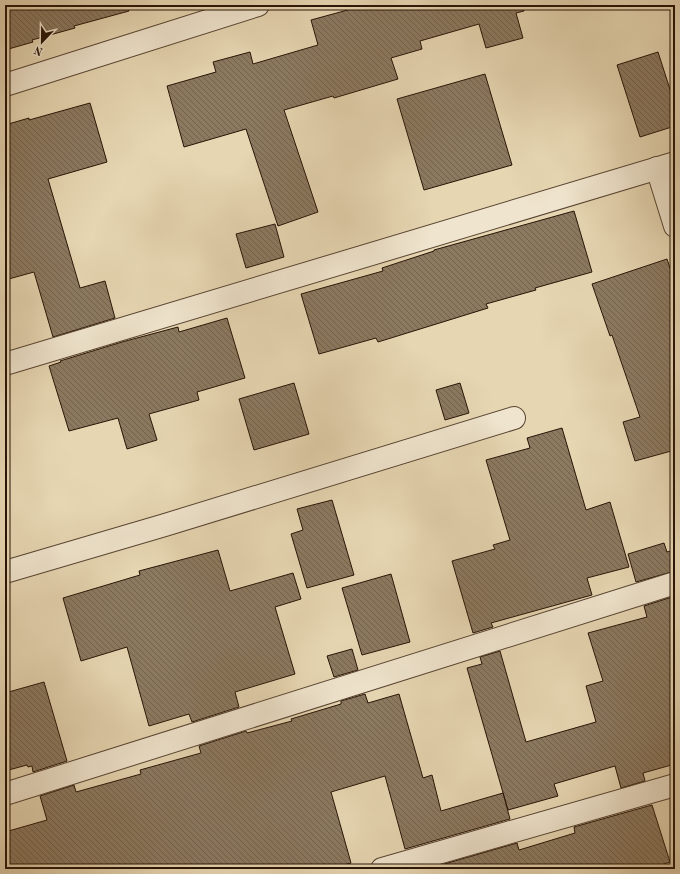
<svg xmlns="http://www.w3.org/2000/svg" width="680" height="874" font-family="'Old Standard TT',serif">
<defs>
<pattern id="building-back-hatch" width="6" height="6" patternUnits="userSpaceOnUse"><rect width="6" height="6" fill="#8b7960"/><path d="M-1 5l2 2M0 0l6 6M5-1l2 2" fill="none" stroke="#72624d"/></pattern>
</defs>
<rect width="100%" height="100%" fill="#e6d6b2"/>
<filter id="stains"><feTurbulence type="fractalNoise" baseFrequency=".005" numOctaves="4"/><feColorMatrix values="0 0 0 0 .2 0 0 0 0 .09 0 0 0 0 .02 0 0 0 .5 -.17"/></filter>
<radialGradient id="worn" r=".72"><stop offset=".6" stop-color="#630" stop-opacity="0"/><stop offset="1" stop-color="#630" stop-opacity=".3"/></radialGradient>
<!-- building -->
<g fill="url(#building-back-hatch)" stroke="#281407">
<path d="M 5,5 L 128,5 L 129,11 L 74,26 L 75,28 L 32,40 L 33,42 L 5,50 Z"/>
<path d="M 366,5 L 524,5 L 524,11 L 516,13 L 523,38 L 486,48 L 479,24 L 420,41 L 422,49 L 391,58 L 398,79 L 334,98 L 333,96 L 284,110 L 318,212 L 278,226 L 246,129 L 184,147 L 167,86 L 216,72 L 213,62 L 250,52 L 253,64 L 318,45 L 311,20 Z"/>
<path d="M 658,52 L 675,105 L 675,126 L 640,137 L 617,65 Z"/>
<path d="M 485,74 L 512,165 L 424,190 L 397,99 Z"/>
<path d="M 90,103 L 107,162 L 48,179 L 80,288 L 105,281 L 115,318 L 53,337 L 34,272 L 5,280 L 5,125 L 29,118 L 29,120 Z"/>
<path d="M 574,211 L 592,272 L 535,288 L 536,290 L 486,304 L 488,308 L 378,342 L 376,338 L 319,354 L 301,294 L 383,271 L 382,268 L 434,251 L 434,250 Z"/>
<path d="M 275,224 L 284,257 L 246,268 L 236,234 Z"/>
<path d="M 667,259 L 675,283 L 675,450 L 635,461 L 623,422 L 640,417 L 612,335 L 610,336 L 592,284 Z"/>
<path d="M 227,318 L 245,378 L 197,392 L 199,400 L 149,414 L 157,440 L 127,449 L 118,418 L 69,431 L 49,366 L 61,362 L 60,361 L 122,342 L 178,327 L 179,332 Z"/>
<path d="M 294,383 L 309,434 L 254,450 L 239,399 Z"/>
<path d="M 460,383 L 469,413 L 445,420 L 436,390 Z"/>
<path d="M 562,428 L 586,510 L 610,502 L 629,567 L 587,578 L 592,595 L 491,623 L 493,627 L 473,633 L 452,561 L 495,549 L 493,545 L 510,540 L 486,460 L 530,448 L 527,438 Z"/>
<path d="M 332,500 L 354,575 L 307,588 L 291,534 L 303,530 L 297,509 Z"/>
<path d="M 664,543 L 667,552 L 675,550 L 675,571 L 636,582 L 628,554 Z"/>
<path d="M 218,550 L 230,591 L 293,573 L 301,599 L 275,607 L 295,674 L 235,692 L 239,707 L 192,722 L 189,714 L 149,726 L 127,647 L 81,661 L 63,598 L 140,575 L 139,571 Z"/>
<path d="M 391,574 L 410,642 L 362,655 L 342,588 Z"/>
<path d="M 675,596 L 675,764 L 643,773 L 645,781 L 621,788 L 615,766 L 554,784 L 558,796 L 508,810 L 467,668 L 482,664 L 480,657 L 500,651 L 526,742 L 596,722 L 586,686 L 603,681 L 588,633 L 647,617 L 644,606 Z"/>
<path d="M 352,649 L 358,670 L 334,677 L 327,656 Z"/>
<path d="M 44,682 L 67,761 L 33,772 L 32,766 L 28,767 L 27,765 L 5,771 L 5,693 Z"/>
<path d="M 365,694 L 368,703 L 399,694 L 423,778 L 432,775 L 441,811 L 503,793 L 510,819 L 405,849 L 385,776 L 331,792 L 351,863 L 328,869 L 326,869 L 325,864 L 307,869 L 5,869 L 5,832 L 47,820 L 40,796 L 74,785 L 76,792 L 141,774 L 140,770 L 201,753 L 199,746 L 246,731 L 247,733 L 292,721 L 291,719 L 341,704 L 341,701 Z"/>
<path d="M 652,805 L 670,862 L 649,869 L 427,869 L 517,843 L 519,850 L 575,833 L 574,827 Z"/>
</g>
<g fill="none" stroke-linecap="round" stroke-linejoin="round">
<!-- street casing -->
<g stroke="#584432" stroke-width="24">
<g id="street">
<path d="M 5,85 L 258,5"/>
<path d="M 657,168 L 675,226"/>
<path d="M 5,364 L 675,163"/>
<path d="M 5,572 L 165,525 L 514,418"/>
<path d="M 5,794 L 675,583"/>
<path d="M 382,869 L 675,785"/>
</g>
</g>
<!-- street -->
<use href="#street" stroke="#efe4cd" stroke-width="22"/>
</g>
<!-- margin -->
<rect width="680" height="874" fill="none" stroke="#e6d6b2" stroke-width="20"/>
<rect x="6" y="6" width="668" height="862" fill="none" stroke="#281407" stroke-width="2"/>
<rect x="10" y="10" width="660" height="854" fill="none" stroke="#281407"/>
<!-- north arrow -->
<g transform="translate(42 42) rotate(202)" stroke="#efe4cd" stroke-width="3" paint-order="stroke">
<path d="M0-3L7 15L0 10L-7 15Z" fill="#281407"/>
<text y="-6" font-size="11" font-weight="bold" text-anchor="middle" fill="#281407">N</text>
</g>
<rect width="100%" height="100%" filter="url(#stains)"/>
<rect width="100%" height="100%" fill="url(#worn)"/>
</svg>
